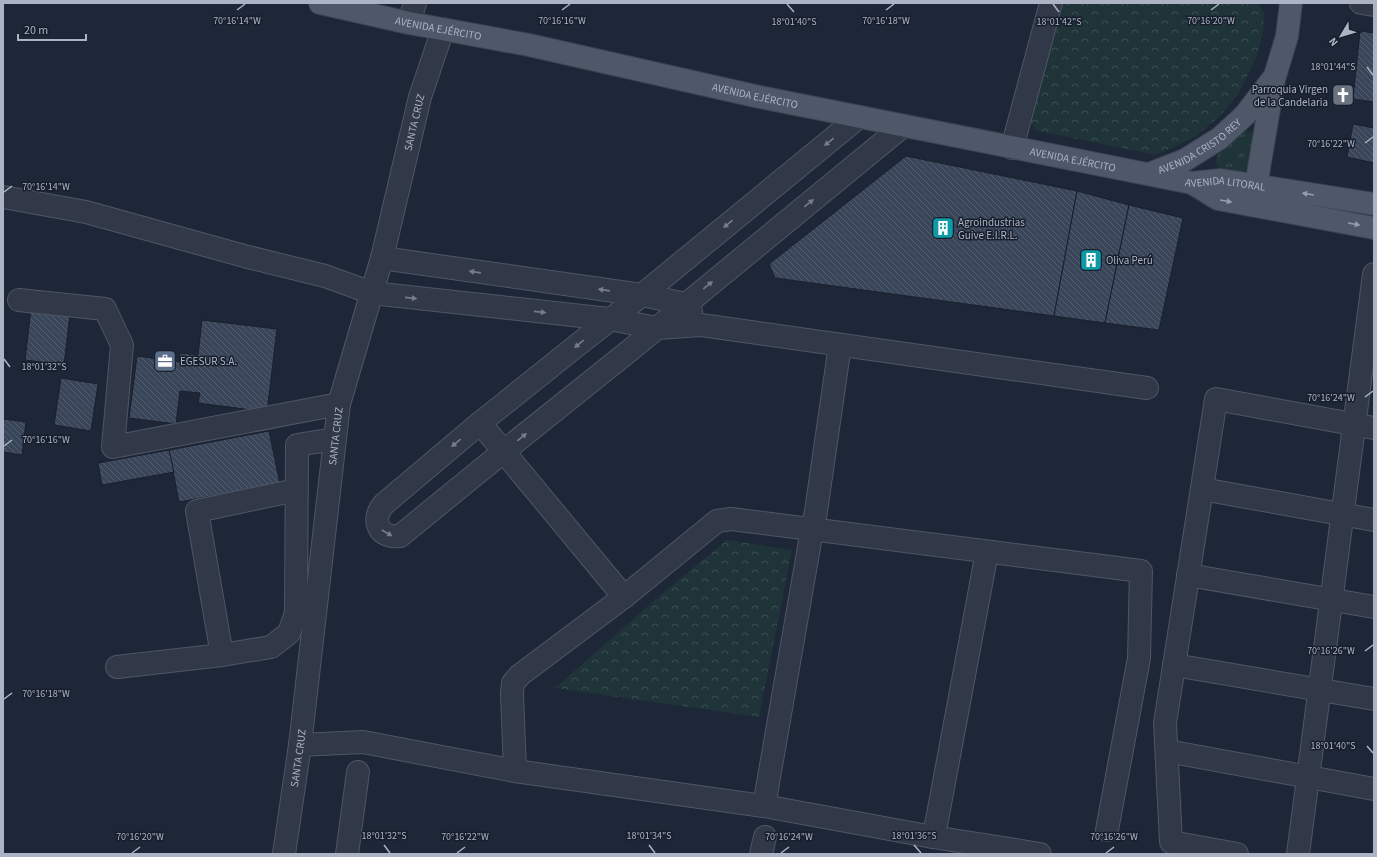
<svg xmlns="http://www.w3.org/2000/svg" width="1377" height="857" font-family="'Source Sans 3',sans-serif">
<defs>
<pattern id="grass-tufts" width="24" height="20" patternUnits="userSpaceOnUse"><rect width="24" height="20" fill="#1f3438"/><path d="M3 7l-1-3M5 7V3M7 7l1-3M15 17l-1-3M17 17v-4M19 17l1-3" fill="none" stroke="#3d4f53"/></pattern>
<pattern id="forest-crowns" width="20" height="18" patternUnits="userSpaceOnUse"><rect width="20" height="18" fill="#1f3438"/><path d="M2 6a3 3 0 1 1 6 0M12 15a3 3 0 1 1 6 0" fill="none" stroke="#3d4f53"/></pattern>
<pattern id="building-back-hatch" width="6" height="6" patternUnits="userSpaceOnUse"><rect width="6" height="6" fill="#394558"/><path d="M-1 5l2 2M0 0l6 6M5-1l2 2" fill="none" stroke="#535d6e"/></pattern>
</defs>
<rect width="100%" height="100%" fill="#1e2737"/>
<!-- grass -->
<path fill="url(#grass-tufts)" d="M 1243,130 L 1252,132 L 1255,137 L 1247,169 L 1241,174 L 1219,169 L 1216,163 L 1217,156 Z"/>
<!-- forest -->
<g fill="url(#forest-crowns)">
<path d="M 1064,3 L 1254,3 L 1260,5 L 1264,13 L 1263,33 L 1257,56 L 1239,93 L 1220,116 L 1195,137 L 1156,155 L 1038,131 L 1029,122 Z"/>
<path d="M 727,540 L 792,550 L 759,717 L 555,688 L 656,599 Z"/>
</g>
<!-- building -->
<g fill="url(#building-back-hatch)" stroke="#19202e">
<path d="M 1360,31 L 1374,33 L 1374,102 L 1353,99 Z"/>
<path d="M 1353,124 L 1374,128 L 1374,163 L 1347,157 Z"/>
<path d="M 906,156 L 1077,191 L 1054,316 L 775,278 L 769,264 Z"/>
<path d="M 1077,191 L 1129,205 L 1105,323 L 1054,316 Z"/>
<path d="M 1129,205 L 1183,218 L 1159,330 L 1105,323 Z"/>
<path d="M 31,309 L 70,314 L 64,365 L 25,360 Z"/>
<path d="M 202,320 L 277,329 L 267,412 L 198,403 L 200,393 L 180,391 L 176,424 L 129,418 L 137,356 L 179,362 L 180,353 L 198,355 Z"/>
<path d="M 61,378 L 98,384 L 91,431 L 54,425 Z"/>
<path d="M 3,419 L 26,422 L 22,455 L 3,452 Z"/>
<path d="M 269,431 L 280,484 L 179,502 L 169,450 Z"/>
<path d="M 169,450 L 174,472 L 102,485 L 98,463 Z"/>
</g>
<g fill="none" stroke-linecap="round" stroke-linejoin="round">
<!-- minor casing -->
<g stroke="#4f5666" stroke-width="24">
<g id="minor">
<path d="M 1361,3 L 1374,5"/>
<path d="M 409,23 L 415,3"/>
<path d="M 859,117 L 642,295 L 585,339 L 480,423 L 384,504 C 370,520 379,539 400,536 L 503,452 L 634,347 L 903,126"/>
<path d="M 1012,148 L 1051,3"/>
<path d="M 3,197 L 86,212 L 248,257 L 325,276 L 372,293 L 609,319 L 657,328 L 701,325 L 1147,388"/>
<path d="M 382,258 L 642,295 L 686,304 L 691,311"/>
<path d="M 19,300 L 105,309 L 122,345 L 113,447 L 339,404"/>
<path d="M 480,423 L 624,597"/>
<path d="M 1202,489 L 1374,520"/>
<path d="M 1188,575 L 1374,607"/>
<path d="M 222,655 L 197,511 L 296,490"/>
<path d="M 1174,665 L 1374,699"/>
<path d="M 117,667 L 222,655 L 271,647 L 289,633 L 296,613 L 297,445 L 335,439"/>
<path d="M 300,745 L 363,742 L 515,771 L 764,806 L 933,837 L 1040,854"/>
<path d="M 1167,751 L 1374,789"/>
<path d="M 515,771 L 512,693 L 513,683 L 520,675 L 624,597 L 717,521 L 731,519 L 1141,571 L 1139,658 L 1107,830"/>
<path d="M 764,806 L 812,530 L 816,511 L 840,345"/>
<path d="M 933,837 L 937,820 L 987,552"/>
<path id="s1" d="M 284,854 L 300,745 L 339,404 L 382,258 L 420,97 L 443,29"/>
<path d="M 347,854 L 358,772"/>
<path d="M 761,854 L 765,837"/>
<path d="M 1237,854 L 1171,842 L 1165,723 L 1216,399 L 1374,428"/>
<path d="M 1298,854 L 1374,274"/>
</g>
</g>
<!-- major casing -->
<g stroke="#3b4251" stroke-width="24">
<g id="major">
<path id="s2" d="M 320,3 L 409,23 L 529,45 L 755,96 L 1192,183 L 1221,180 L 1374,204"/>
<path id="s3" d="M 1149,174 L 1185,160 L 1220,138 L 1245,115 L 1275,76 L 1287,36 L 1291,3"/>
<path d="M 1192,183 L 1218,199 L 1374,228"/>
<path d="M 1256,186 L 1274,79"/>
</g>
</g>
<!-- minor -->
<use href="#minor" stroke="#313948" stroke-width="22"/>
<!-- major -->
<use href="#major" stroke="#4f5868" stroke-width="22"/>
</g>
<!-- one-way arrows -->
<defs><path id="oneway-solid" d="M-6-.8H1V-3.2L6.5 0L1 3.2V.8H-6Z"/></defs>
<g fill="#747c8d">
<use href="#oneway-solid" transform="translate(829 142) rotate(141)"/>
<use href="#oneway-solid" transform="translate(809 203) rotate(-39)"/>
<use href="#oneway-solid" transform="translate(728 224) rotate(141)"/>
<use href="#oneway-solid" transform="translate(475 272) rotate(-172)"/>
<use href="#oneway-solid" transform="translate(708 285) rotate(-39)"/>
<use href="#oneway-solid" transform="translate(604 290) rotate(-172)"/>
<use href="#oneway-solid" transform="translate(411 298) rotate(6)"/>
<use href="#oneway-solid" transform="translate(540 312) rotate(6)"/>
<use href="#oneway-solid" transform="translate(579 344) rotate(141)"/>
<use href="#oneway-solid" transform="translate(522 437) rotate(-39)"/>
<use href="#oneway-solid" transform="translate(456 443) rotate(140)"/>
<use href="#oneway-solid" transform="translate(387 533) rotate(30)"/>
</g>
<g fill="#949cae">
<use href="#oneway-solid" transform="translate(1308 194) rotate(-171)"/>
<use href="#oneway-solid" transform="translate(1226 201) rotate(10)"/>
<use href="#oneway-solid" transform="translate(1354 224) rotate(10)"/>
</g>
<!-- ticks -->
<path fill="none" stroke="#abb3c5" stroke-width="1.5" d="M 787,4 L 794,12M 1053,4 L 1059,12M 237,10 L 245,4M 562,10 L 570,4M 886,10 L 894,4M 1211,10 L 1219,4M 1367,67 L 1373,75M 1365,143 L 1373,137M 4,192 L 12,186M 4,359 L 10,367M 1365,397 L 1373,391M 4,446 L 12,440M 1365,651 L 1373,645M 4,699 L 12,693M 1367,746 L 1373,753M 384,845 L 390,853M 649,845 L 655,853M 914,845 L 921,853M 132,853 L 140,847M 457,853 L 465,847M 781,853 L 789,847M 1106,853 L 1114,847"/>
<!-- icons -->
<defs>
<g id="church-square" transform="scale(1.15)"><rect x="-9" y="-9" width="18" height="18" rx="4" fill="#6b7280" stroke="#171e2c"/><path d="M-1.2-6h2.4v3.5h3.3v2.4h-3.3V6h-2.4V-.1h-3.3v-2.4h3.3Z" fill="#fff"/></g>
<g id="building-square" transform="scale(1.15)"><rect x="-9" y="-9" width="18" height="18" rx="4" fill="#0f9aa8" stroke="#171e2c"/><path d="M-4-6H4V6H1V3H-1V6H-4ZM-2.5-4.3h1.7v1.8h-1.7ZM.8-4.3h1.7v1.8H.8ZM-2.5-1h1.7V.8h-1.7ZM.8-1h1.7V.8H.8Z" fill="#fff"/></g>
<g id="office-square" transform="scale(1.15)"><rect x="-9" y="-9" width="18" height="18" rx="4" fill="#5c6f8a" stroke="#171e2c"/><path d="M-6-3h4V-5.5h4V-3h4V5H-6ZM-1-4.5V-3h2v-1.5ZM-6 0V1H6V0Z" fill="#fff"/></g>
</defs>
<g fill-rule="evenodd">
<use href="#church-square" x="1343" y="95"/>
<use href="#building-square" x="943" y="228"/>
<use href="#building-square" x="1091" y="260"/>
<use href="#office-square" x="165" y="361"/>
</g>
<g text-anchor="middle" stroke-width="3" stroke-linejoin="round" paint-order="stroke">
<!-- street labels -->
<g font-size="11" fill="#abb3c5" stroke="#171e2c">
<text dy="4" stroke="none"><textPath href="#s2" startOffset="121">AVENIDA EJÉRCITO</textPath></text>
<text dy="4" stroke="none"><textPath href="#s2" startOffset="445">AVENIDA EJÉRCITO</textPath></text>
<text dy="4" stroke="none"><textPath href="#s1" startOffset="745">SANTA CRUZ</textPath></text>
<text dy="4" stroke="none"><textPath href="#s3" startOffset="58">AVENIDA CRISTO REY</textPath></text>
<text dy="4" stroke="none"><textPath href="#s2" startOffset="769">AVENIDA EJÉRCITO</textPath></text>
<text dy="4" stroke="none"><textPath href="#s2" startOffset="924">AVENIDA LITORAL</textPath></text>
<text dy="4" stroke="none"><textPath href="#s1" startOffset="421">SANTA CRUZ</textPath></text>
<text dy="4" stroke="none"><textPath href="#s1" startOffset="97">SANTA CRUZ</textPath></text>
</g>
<!-- poi labels -->
<g font-size="11" fill="#abb3c5" stroke="#171e2c" text-anchor="start">
<text x="1328" y="93" text-anchor="end">Parroquia Virgen<tspan x="1328" dy="13">de la Candelaria</tspan></text>
<text x="958" y="226">Agroindustrias<tspan x="958" dy="13">Guive E.I.R.L.</tspan></text>
<text x="1106" y="264">Oliva Perú</text>
<text x="180" y="365">EGESUR S.A.</text>
</g>
</g>
<g font-size="10" text-anchor="middle" fill="#abb3c5" stroke="#171e2c" stroke-width="3" stroke-linejoin="round" paint-order="stroke">
<text x="237" y="24">70°16'14"W</text>
<text x="562" y="24">70°16'16"W</text>
<text x="886" y="24">70°16'18"W</text>
<text x="1211" y="24">70°16'20"W</text>
<text x="794" y="25">18°01'40"S</text>
<text x="1059" y="25">18°01'42"S</text>
<text x="1333" y="70">18°01'44"S</text>
<text x="1331" y="147">70°16'22"W</text>
<text x="46" y="190">70°16'14"W</text>
<text x="44" y="370">18°01'32"S</text>
<text x="1331" y="401">70°16'24"W</text>
<text x="46" y="443">70°16'16"W</text>
<text x="1331" y="654">70°16'26"W</text>
<text x="46" y="697">70°16'18"W</text>
<text x="1333" y="749">18°01'40"S</text>
<text x="384" y="839">18°01'32"S</text>
<text x="649" y="839">18°01'34"S</text>
<text x="914" y="839">18°01'36"S</text>
<text x="140" y="840">70°16'20"W</text>
<text x="465" y="840">70°16'22"W</text>
<text x="789" y="840">70°16'24"W</text>
<text x="1114" y="840">70°16'26"W</text>
</g>
<!-- border -->
<rect width="1377" height="857" fill="none" stroke="#abb3c5" stroke-width="8"/>
<!-- north arrow -->
<g transform="translate(1341 36) rotate(232)" stroke="#171e2c" stroke-width="3" paint-order="stroke">
<path d="M0-3L7 15L0 10L-7 15Z" fill="#abb3c5"/>
<text y="-6" font-size="11" font-weight="bold" text-anchor="middle" fill="#abb3c5">N</text>
</g>
<!-- scale -->
<path d="M18 34v6h68v-6" fill="none" stroke="#abb3c5" stroke-width="2"/>
<text x="24" y="34" font-size="12" fill="#abb3c5" stroke="#171e2c" stroke-width="3" paint-order="stroke">20 m</text>
</svg>
